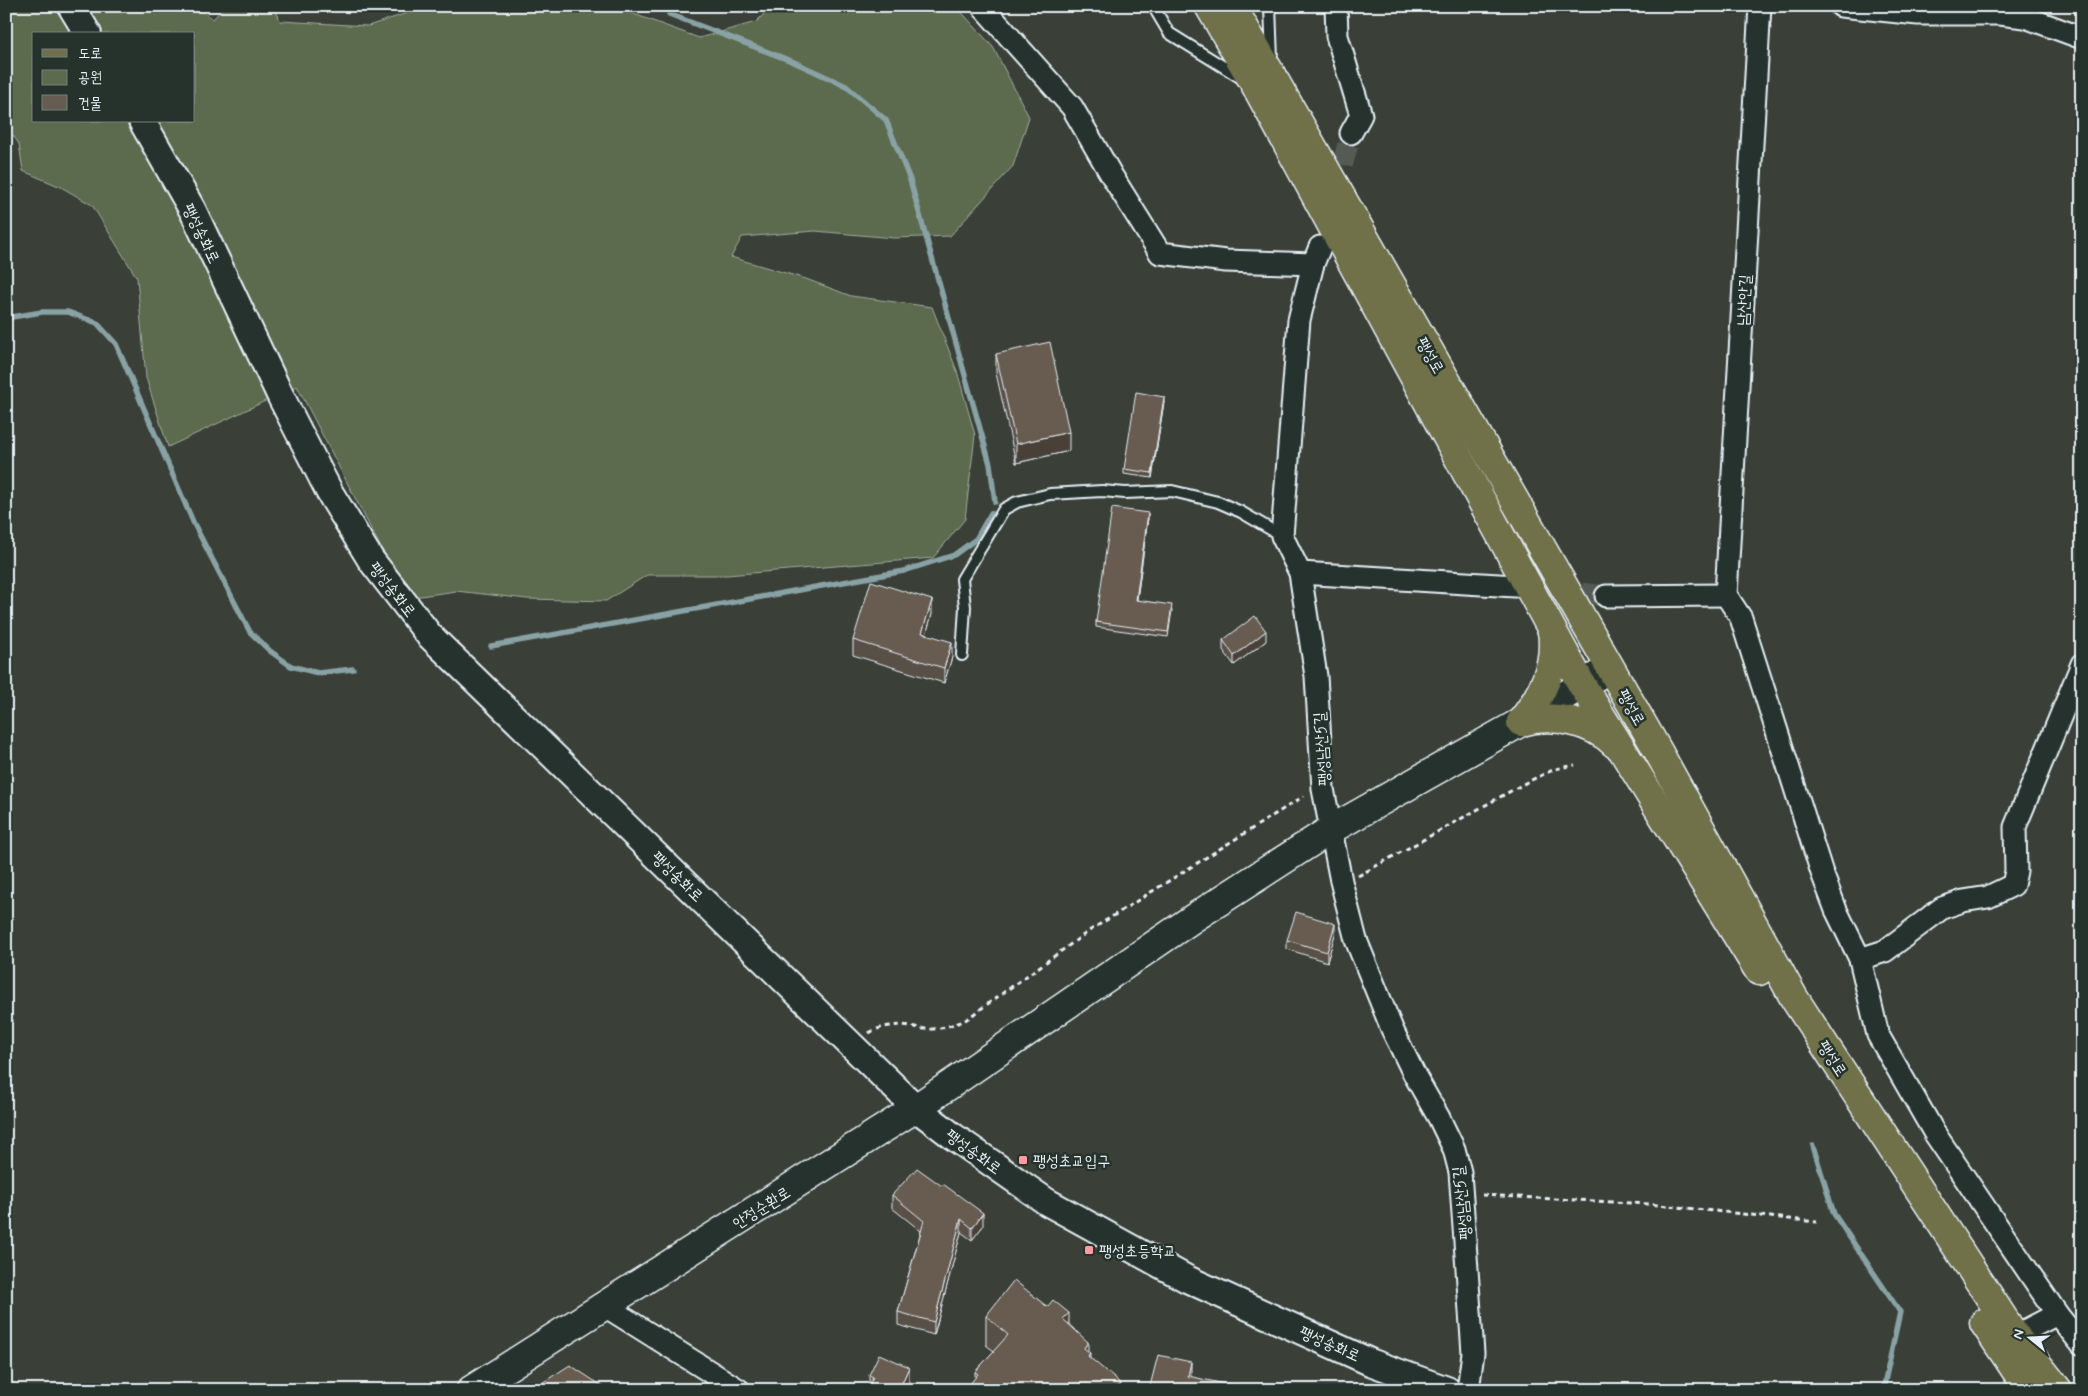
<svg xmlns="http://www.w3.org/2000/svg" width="2088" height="1396" font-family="Mynerve,'Poor Story',sans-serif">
<rect width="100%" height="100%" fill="#3a3f38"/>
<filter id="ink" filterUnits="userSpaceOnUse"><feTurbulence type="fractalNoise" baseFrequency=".02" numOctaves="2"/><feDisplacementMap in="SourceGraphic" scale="10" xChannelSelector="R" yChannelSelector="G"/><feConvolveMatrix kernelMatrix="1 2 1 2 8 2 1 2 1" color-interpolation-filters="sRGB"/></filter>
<g filter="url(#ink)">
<!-- green -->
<path fill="#5c6b4d" stroke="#a2aea2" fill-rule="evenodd" d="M 6,6 L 194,6 L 213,19 L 225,6 L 275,6 L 280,21 L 368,26 L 429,6 L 612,6 L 699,38 L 756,22 L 772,6 L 956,6 L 993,47 L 1029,117 L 1013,166 L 950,236 L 894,238 L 815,231 L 742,237 L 731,257 L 806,279 L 851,296 L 932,307 L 957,371 L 975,435 L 965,519 L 933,558 L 727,575 L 647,575 L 606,601 L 527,599 L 456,591 L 407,598 L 297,386 L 168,447 L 146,378 L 137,278 L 92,205 L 61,187 L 23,171 L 19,144 L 6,125 ZM 34,34 L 194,34 L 194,121 L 34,121 Z"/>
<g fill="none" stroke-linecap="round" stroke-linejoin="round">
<!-- stream -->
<g stroke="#89a2a5" stroke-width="5.5">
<path d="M 650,6 L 654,8"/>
<path d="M 669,14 L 794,62 L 846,86 L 886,120 L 910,180 L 990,464 L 995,502"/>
<path d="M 6,318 L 42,312 L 68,312 L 97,323 L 116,344 L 194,524 L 250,632 L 270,651 L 291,666 L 318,673 L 353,669"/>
<path d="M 491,646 L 904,571 L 954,555 L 976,539 L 991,513"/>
<path d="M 1813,1146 L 1834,1214 L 1900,1312 L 1883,1390"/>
</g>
<!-- minor-tunnel -->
<g stroke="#545a55" stroke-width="21" stroke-dasharray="21 11" stroke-linecap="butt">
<path d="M 1334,196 L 1351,133"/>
<path d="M 1518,586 L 1606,596"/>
</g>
<!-- service casing -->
<g stroke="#e8f1f8" stroke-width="14">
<g id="service">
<path d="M 1153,6 L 1169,33 L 1243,79"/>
<path d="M 1270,6 L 1272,60"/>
<path d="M 962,655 L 965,607 L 962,579 L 1004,509 L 1017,502 L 1050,494 L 1102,491 L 1125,493 L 1172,491 L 1218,502 L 1241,512 L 1282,536"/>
</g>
</g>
<!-- minor casing -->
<g stroke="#e8f1f8" stroke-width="25">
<g id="minor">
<path d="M 982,6 L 1072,107 L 1112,176 L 1160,253 L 1226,261 L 1313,264"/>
<path d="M 1336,6 L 1337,36 L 1361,115 L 1351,133"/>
<path d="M 1841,6 L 1918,14 L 1999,14 L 2025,17 L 2082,38"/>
<path d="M 1320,247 L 1313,264 L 1299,320 L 1282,536 L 1300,573 L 1316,676 L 1323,789 L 1341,881 L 1356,940 L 1392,1029 L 1414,1074 L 1439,1118 L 1454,1149 L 1460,1172 L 1473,1353 L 1468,1390"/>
<path d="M 1300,573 L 1515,586"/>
<path d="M 1726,595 L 1741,618 L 1822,873 L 1836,910 L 1860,959 L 1878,1035 L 1935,1134 L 2057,1314 L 2082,1345"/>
<path d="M 1726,595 L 1760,6"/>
<path d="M 1606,596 L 1726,595"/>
<path d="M 1860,959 L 1885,951 L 1942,908 L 1963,901 L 1988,897 L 2013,885 L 2016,871 L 2015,827 L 2082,664"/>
<path d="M 605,1306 L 739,1390"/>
<path d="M 2015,1336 L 2057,1314"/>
</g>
</g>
<!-- tertiary casing -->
<g stroke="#e8f1f8" stroke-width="30">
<g id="tertiary">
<path d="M 71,6 L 88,34"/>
<path d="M 142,121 L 193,211 L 281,397 L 330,493 L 371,560 L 429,635 L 916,1108 L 954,1137 L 1047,1202 L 1187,1279 L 1370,1362 L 1447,1390"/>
</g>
</g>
<!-- secondary casing -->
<g stroke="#e8f1f8" stroke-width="31">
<path id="secondary" d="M 471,1390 L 916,1108 L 1195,917 L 1330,830 L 1521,722 L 1610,668"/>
</g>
<!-- primary casing -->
<g stroke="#e8f1f8" stroke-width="31">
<g id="primary">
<path d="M 1209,6 L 1257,88 L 1582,685 L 1759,971"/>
<path d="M 1232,6 L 1658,751 L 1794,998 L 2015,1336 L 2058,1390"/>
<path d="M 1521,722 C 1552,713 1592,721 1615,744"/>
<path d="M 1521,722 C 1542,695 1557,666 1552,631"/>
<path d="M 1984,1323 L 2029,1390"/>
</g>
</g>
<!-- path -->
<g stroke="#e8f1f8" stroke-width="3" stroke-dasharray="5 4" stroke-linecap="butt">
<path d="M 1358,876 L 1527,782 L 1555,769 L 1575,765"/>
<path d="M 869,1033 C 879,1026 899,1024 911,1026 C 916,1027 921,1029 926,1029 C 939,1030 952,1025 964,1021 L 1089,931 L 1304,796"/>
<path d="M 1482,1195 L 1649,1204 L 1817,1222"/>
</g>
<!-- service -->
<use href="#service" stroke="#26332d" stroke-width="10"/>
<!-- minor -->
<use href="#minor" stroke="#26332d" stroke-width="21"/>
<!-- tertiary -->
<use href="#tertiary" stroke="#26332d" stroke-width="26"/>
<!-- secondary -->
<use href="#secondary" stroke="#26332d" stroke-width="28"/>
<!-- primary -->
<use href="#primary" stroke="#6f704a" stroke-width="28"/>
</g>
<!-- wall -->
<g fill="#594f46" stroke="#e8f1f8">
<path d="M 996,354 L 1069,451 L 1016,463 L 996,373 Z"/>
<path d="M 1164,402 L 1152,478 L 1124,474 L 1124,469 Z"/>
<path d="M 1148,518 L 1137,600 L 1172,610 L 1168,637 L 1096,627 L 1096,622 Z"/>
<path d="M 932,614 L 926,634 L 952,657 L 944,683 L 853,655 L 853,640 Z"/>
<path d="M 1223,640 L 1266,641 L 1234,665 L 1223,650 Z"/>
<path d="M 1335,934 L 1327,962 L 1287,949 L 1287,940 Z"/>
<path d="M 892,1195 L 983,1226 L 972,1240 L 961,1232 L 934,1335 L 898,1325 L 898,1312 L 921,1231 L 892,1208 Z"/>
<path d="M 1045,1305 L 1069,1324 L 1088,1351 L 1090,1358 L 1120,1390 L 975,1377 L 975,1372 L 994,1351 L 986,1345 L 986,1316 Z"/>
<path d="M 869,1375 L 909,1390 L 867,1390 L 869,1387 Z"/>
</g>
<!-- shaded-wall -->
<g fill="#484039" stroke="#e8f1f8">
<path d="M 1164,397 L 1164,402 L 1152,478 L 1152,473 Z"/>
<path d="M 1069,432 L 1069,451 L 1016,463 L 1016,444 Z"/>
<path d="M 1148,513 L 1148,518 L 1136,605 L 1136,600 Z"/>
<path d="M 932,600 L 932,614 L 922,648 L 922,633 Z"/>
<path d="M 1266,631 L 1266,641 L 1234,665 L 1234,656 Z"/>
<path d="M 952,642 L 952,657 L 944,683 L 944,668 Z"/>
<path d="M 1335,924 L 1335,934 L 1327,962 L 1327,952 Z"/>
<path d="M 983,1213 L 983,1226 L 972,1240 L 972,1228 Z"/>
<path d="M 961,1219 L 961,1232 L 934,1335 L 934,1322 Z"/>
<path d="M 1069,1313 L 1069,1341 L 1063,1319 Z"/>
<path d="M 1088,1342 L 1088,1356 L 1090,1353 L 1090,1381 L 1084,1348 Z"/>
<path d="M 1191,1362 L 1191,1390 L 1188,1376 Z"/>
<path d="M 909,1367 L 909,1390 L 899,1390 Z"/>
<path d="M 1120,1383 L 1120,1390 L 1114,1390 Z"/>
</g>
<!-- building -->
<g fill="#675c51" stroke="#e8f1f8">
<path d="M 1050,342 L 1069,432 L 1016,444 L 996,354 Z"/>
<path d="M 1136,392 L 1164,397 L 1152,473 L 1124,469 Z"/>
<path d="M 1112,508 L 1148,513 L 1136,600 L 1172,605 L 1168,632 L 1096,622 Z"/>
<path d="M 871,581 L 932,600 L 922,633 L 952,642 L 944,668 L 853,640 Z"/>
<path d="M 1255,616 L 1266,631 L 1234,656 L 1223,640 Z"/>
<path d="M 1296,912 L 1335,924 L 1327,952 L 1287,940 Z"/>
<path d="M 917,1168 L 942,1186 L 943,1184 L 983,1213 L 972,1228 L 961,1219 L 934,1322 L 898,1312 L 924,1221 L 892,1195 Z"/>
<path d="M 1014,1280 L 1045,1305 L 1048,1306 L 1053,1300 L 1069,1313 L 1063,1319 L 1088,1342 L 1084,1348 L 1090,1353 L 1088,1356 L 1120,1383 L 1114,1390 L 965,1390 L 978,1374 L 975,1372 L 1008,1335 L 986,1316 Z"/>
<path d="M 879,1354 L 909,1367 L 899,1390 L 895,1388 L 894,1390 L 867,1390 L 873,1377 L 869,1375 Z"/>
<path d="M 1158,1355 L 1191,1362 L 1188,1376 L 1239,1387 L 1238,1390 L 1181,1390 L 1176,1389 L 1176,1390 L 1149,1390 Z"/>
<path d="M 570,1365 L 608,1390 L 531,1390 Z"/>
</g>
</g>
<!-- markers -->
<g fill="#ff9aa2" stroke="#26332d" stroke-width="2">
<rect x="1018" y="1155" width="10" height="10" rx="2.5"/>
<rect x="1084" y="1245" width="10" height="10" rx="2.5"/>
</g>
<g text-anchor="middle" stroke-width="5" stroke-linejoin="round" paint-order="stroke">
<!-- street labels -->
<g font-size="16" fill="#e8f1f8" stroke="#26332d">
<text transform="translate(202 233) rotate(64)" y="6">팽성송화로</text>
<text transform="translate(1743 300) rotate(-87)" y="6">남산안길</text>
<text transform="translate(1431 355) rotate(60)" y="6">팽성로</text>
<text transform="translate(393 589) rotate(52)" y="6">팽성송화로</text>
<text transform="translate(1632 707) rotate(60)" y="6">팽성로</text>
<text transform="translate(1321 749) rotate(-94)" y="6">팽성남산5길</text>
<text transform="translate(678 876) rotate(44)" y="6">팽성송화로</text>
<text transform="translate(1833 1058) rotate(57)" y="6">팽성로</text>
<text transform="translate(974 1151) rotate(36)" y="6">팽성송화로</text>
<text transform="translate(1461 1203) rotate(-96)" y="6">팽성남산5길</text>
<text transform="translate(761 1207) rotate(-32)" y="6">안정순환로</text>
<text transform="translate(1330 1343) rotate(24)" y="6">팽성송화로</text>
</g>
<!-- poi labels -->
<g font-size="16" fill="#e8f1f8" stroke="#26332d" text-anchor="start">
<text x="1033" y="1166">팽성초교입구</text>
<text x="1099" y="1256">팽성초등학교</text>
</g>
</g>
<!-- margin -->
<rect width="2088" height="1396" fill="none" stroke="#26332d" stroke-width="25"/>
<rect x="12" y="12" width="2063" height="1371" fill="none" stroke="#e8f1f8" stroke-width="2" filter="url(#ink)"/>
<!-- legend -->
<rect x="32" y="32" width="162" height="90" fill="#26332d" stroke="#747f7e"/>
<rect x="42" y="49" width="25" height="8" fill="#6f704a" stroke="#747f7e"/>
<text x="78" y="58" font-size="15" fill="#e8f1f8">도로</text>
<rect x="42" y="70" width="25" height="15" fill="#5c6b4d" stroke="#747f7e"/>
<text x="78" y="82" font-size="15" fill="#e8f1f8">공원</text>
<rect x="42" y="95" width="25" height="15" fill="#675c51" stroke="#747f7e"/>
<text x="78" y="108" font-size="15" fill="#e8f1f8">건물</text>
<!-- north arrow -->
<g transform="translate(2030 1338) rotate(288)" stroke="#26332d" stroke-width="4" paint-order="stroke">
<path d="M0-4L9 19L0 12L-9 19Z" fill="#e8f1f8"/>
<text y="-8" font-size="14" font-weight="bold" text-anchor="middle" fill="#e8f1f8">N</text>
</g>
</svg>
